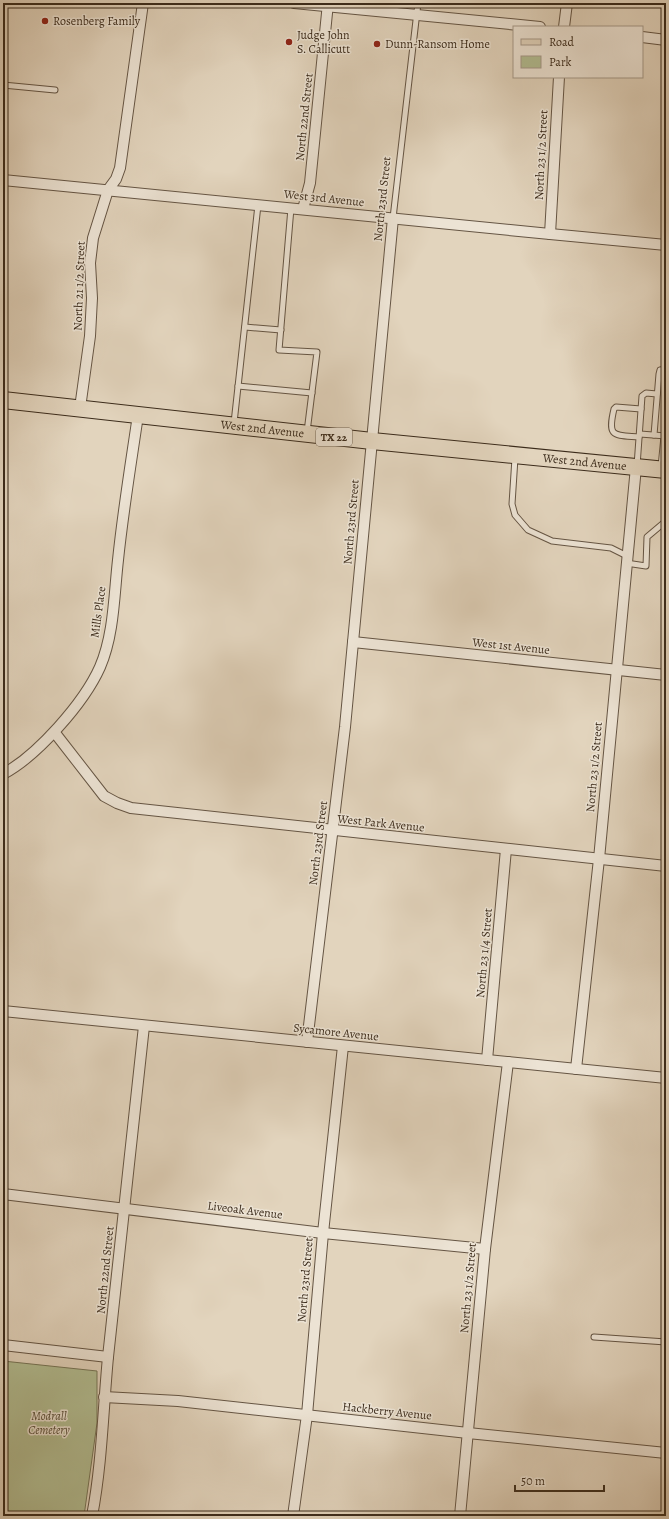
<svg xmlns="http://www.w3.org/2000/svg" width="669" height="1519" font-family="Alegreya,serif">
<rect width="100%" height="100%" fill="#e2d4bd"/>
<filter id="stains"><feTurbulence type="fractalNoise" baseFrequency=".005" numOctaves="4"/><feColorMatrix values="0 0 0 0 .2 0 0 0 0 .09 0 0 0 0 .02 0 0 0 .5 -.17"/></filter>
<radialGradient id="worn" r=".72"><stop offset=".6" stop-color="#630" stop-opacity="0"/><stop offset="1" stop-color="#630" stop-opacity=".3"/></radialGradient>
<!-- green -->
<path fill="#b2bd92" stroke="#767456" d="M 3,1361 L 97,1371 L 97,1423 L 84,1516 L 42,1516 L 3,1511 Z"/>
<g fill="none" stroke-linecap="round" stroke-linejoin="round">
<!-- lane casing -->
<g stroke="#655544" stroke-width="7">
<g id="lane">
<path d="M 3,85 L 55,90"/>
<path d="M 291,208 L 279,350 L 317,352 L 307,432"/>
<path d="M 393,218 L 418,3"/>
<path d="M 245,327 L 281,330"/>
<path d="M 238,386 L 312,393"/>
<path d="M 234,423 L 258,205"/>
<path d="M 640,434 L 666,436"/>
<path d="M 654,435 L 659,374 L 660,370 L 666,369"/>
<path d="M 639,437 C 614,435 607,438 614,409 L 616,407 L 641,409"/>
<path d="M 515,458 L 512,504 L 515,515 L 528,530 L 552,541 L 611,548 L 627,556"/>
<path d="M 637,466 L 642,396 L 646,393 L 657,394"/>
<path d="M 661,467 L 664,436"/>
<path d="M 626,563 L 646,566 L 647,537 L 666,521"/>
<path d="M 594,1337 L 666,1342"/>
</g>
</g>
<!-- street casing -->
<g stroke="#655544" stroke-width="12">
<g id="street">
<path d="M 294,3 L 540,27"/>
<path d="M 564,27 L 567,3"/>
<path d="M 642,37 L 666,40"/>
<path d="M 3,180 L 550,234 L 666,245"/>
<path d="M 303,209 L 310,183 L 328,3"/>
<path d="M 550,234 L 559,77"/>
<path d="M 80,408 L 90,336 L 92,298 L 90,263 L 93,238 L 108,190 L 116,179 L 120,168 L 143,3"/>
<path d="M 353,642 L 666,675"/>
<path d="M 55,733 L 104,796 L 117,803 L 131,808 L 666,866"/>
<path d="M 3,774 C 37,756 84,703 100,667 C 114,635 114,595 118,560 C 123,511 131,463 138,415"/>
<path d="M 3,1011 L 666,1078"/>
<path d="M 307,1042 L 345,727 L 393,218"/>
<path d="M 487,1060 L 506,849"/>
<path d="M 576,1069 L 599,859 L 636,467"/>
<path d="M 3,1194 L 323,1233 L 485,1249"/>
<path d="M 3,1345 L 108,1357"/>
<path d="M 104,1397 L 178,1401 L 468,1433 L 666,1453"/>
<path d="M 92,1516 C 102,1464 103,1410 108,1357 L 144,1026"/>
<path d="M 293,1516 L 307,1415 L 323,1233 L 343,1046"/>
<path d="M 460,1516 L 485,1249 L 508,1062"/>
</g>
</g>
<!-- primary casing -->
<g stroke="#3b2b1b" stroke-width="18">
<g id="primary">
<path id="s1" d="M 3,400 L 372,441 L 666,470"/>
</g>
</g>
<!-- lane -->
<use href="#lane" stroke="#ece3d4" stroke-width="5"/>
<!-- street -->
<use href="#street" stroke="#ece3d4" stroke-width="10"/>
<!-- primary -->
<use href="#primary" stroke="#e2d4bd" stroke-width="16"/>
</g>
<!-- markers -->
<g fill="#8f2418" stroke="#ece3d4" stroke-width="1.5">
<circle cx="45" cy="21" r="4"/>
<circle cx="289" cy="42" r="4"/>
<circle cx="377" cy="44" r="4"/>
</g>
<g text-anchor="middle" stroke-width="3" stroke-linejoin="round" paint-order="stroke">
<!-- shield labels -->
<rect fill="#ece3d4" stroke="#706252" stroke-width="1" x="316" y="428" width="36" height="18" rx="3"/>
<g font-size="11" font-weight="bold" fill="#3b2b1b">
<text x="334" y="441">TX 22</text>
</g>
<!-- poi labels -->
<g font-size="12" fill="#3b2b1b" stroke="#ece3d4" text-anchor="start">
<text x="53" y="25">Rosenberg Family</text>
<text x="297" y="39">Judge John<tspan x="297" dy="14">S. Callicutt</tspan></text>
<text x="385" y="48">Dunn-Ransom Home</text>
</g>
<!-- street labels -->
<g font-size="12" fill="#3b2b1b" stroke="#ece3d4">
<text transform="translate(304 117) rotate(-84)" y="4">North 22nd Street</text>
<text transform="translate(541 155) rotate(-87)" y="4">North 23 1/2 Street</text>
<text transform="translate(324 198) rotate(6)" y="4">West 3rd Avenue</text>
<text transform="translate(382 199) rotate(-84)" y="4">North 23rd Street</text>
<text transform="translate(79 286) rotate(-88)" y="4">North 21 1/2 Street</text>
<text dy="4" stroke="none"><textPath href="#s1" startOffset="261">West 2nd Avenue</textPath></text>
<text dy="4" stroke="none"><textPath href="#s1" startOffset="585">West 2nd Avenue</textPath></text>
<text transform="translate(351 522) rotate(-85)" y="4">North 23rd Street</text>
<text transform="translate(98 612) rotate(-82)" y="4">Mills Place</text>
<text transform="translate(511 646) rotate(6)" y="4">West 1st Avenue</text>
<text transform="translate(594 767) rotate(-85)" y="4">North 23 1/2 Street</text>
<text transform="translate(381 823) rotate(6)" y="4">West Park Avenue</text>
<text transform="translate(318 843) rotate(-83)" y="4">North 23rd Street</text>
<text transform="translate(484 953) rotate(-85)" y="4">North 23 1/4 Street</text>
<text transform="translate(336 1032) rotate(6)" y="4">Sycamore Avenue</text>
<text transform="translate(245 1210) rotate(7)" y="4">Liveoak Avenue</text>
<text transform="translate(105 1270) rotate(-84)" y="4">North 22nd Street</text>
<text transform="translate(305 1280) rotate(-85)" y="4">North 23rd Street</text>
<text transform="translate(468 1288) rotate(-85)" y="4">North 23 1/2 Street</text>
<text transform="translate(387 1411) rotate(6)" y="4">Hackberry Avenue</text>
</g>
<!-- park labels -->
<g font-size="12" font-style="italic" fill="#534833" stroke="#ece3d4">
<text x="49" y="1420">Modrall<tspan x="49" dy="14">Cemetery</tspan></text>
</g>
</g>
<!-- margin -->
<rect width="669" height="1519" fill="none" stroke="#e2d4bd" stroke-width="16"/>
<rect x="4" y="4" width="661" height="1511" fill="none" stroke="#3b2b1b" stroke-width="2"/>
<rect x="8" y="8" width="653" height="1503" fill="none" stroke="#3b2b1b"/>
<!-- legend -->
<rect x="513" y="26" width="130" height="52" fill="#ece3d4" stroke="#a5998a"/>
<rect x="521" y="39" width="20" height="6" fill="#e2d4bd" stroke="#a5998a"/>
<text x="549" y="46" font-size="12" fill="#3b2b1b">Road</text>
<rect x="521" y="56" width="20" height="12" fill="#b2bd92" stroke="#a5998a"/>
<text x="549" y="66" font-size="12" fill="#3b2b1b">Park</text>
<!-- scale -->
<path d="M515 1485v6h89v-6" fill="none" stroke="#3b2b1b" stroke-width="2"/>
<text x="521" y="1485" font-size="12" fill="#3b2b1b" stroke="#ece3d4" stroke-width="3" paint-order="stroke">50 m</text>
<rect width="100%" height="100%" filter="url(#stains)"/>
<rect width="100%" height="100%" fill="url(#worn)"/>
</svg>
